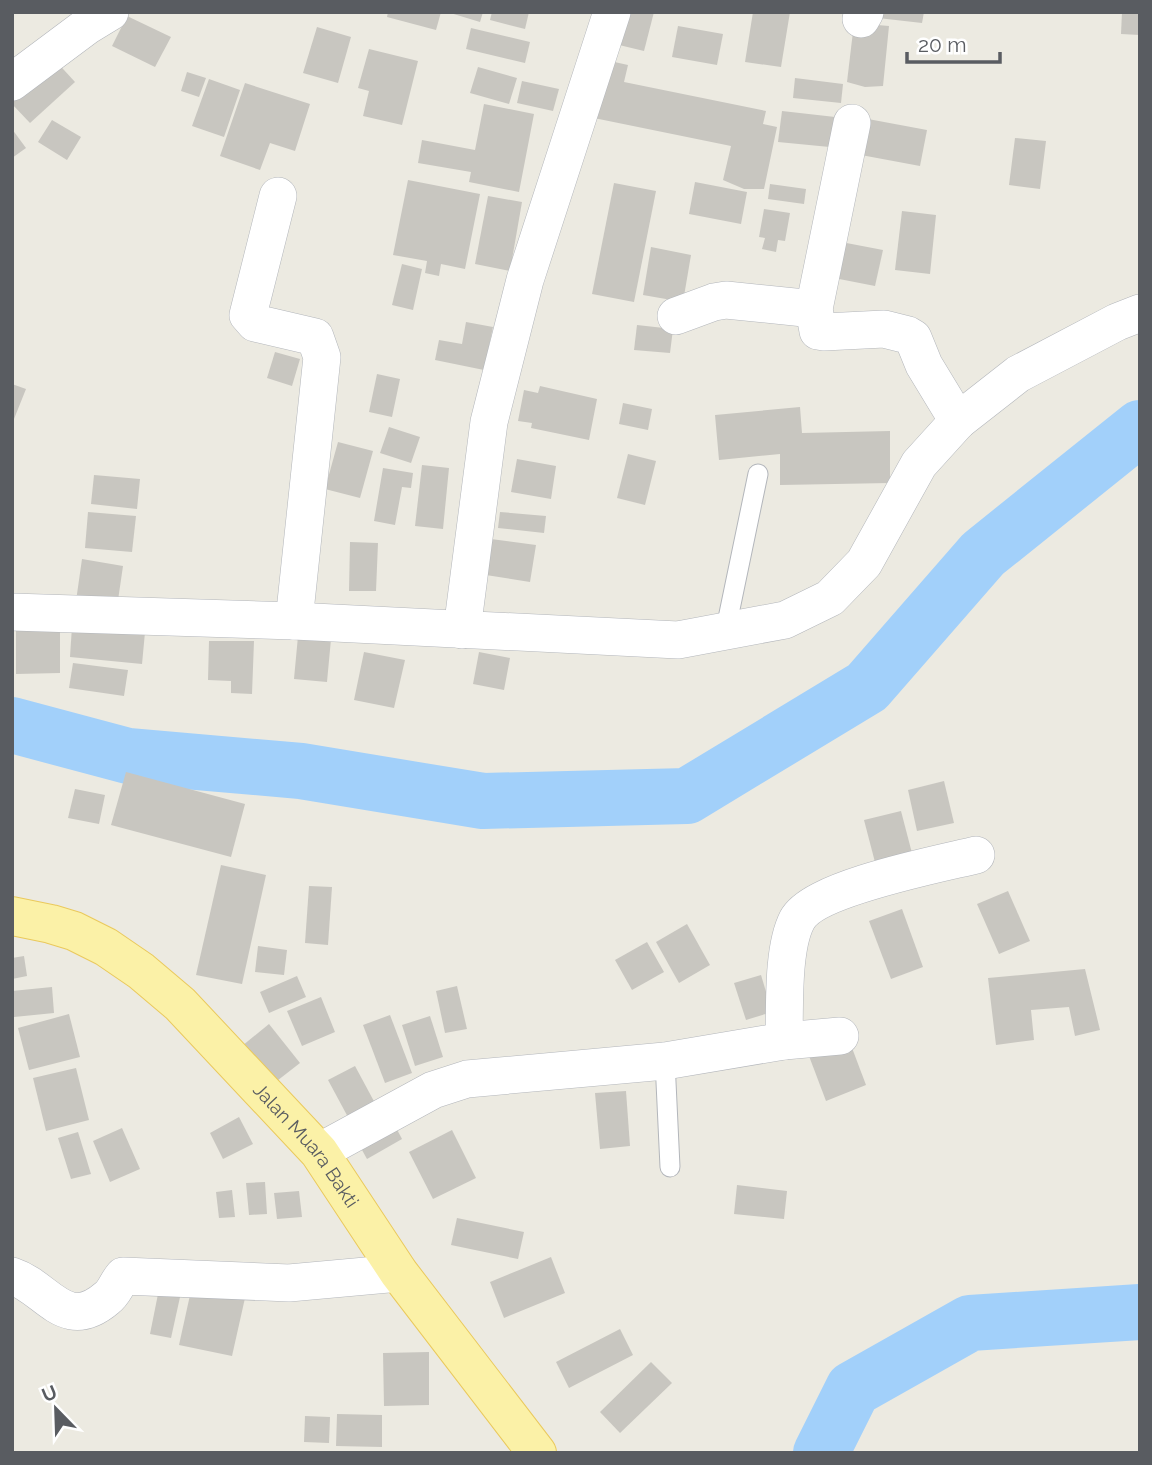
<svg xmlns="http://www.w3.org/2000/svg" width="1152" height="1465" font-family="Raleway,sans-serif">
<rect width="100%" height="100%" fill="#eceae1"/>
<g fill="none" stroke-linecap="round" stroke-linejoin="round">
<!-- river -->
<g stroke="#a2d0fa" stroke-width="56">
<path d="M 12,725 L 128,756 L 301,771 L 483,801 L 687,796 L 867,687 L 983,554 L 1140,428"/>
<path d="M 821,1453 L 853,1389 L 970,1323 L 1140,1312"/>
</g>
</g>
<!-- building -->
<g fill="#c8c6c0">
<path d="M 388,12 L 441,12 L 436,30 L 387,17 Z"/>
<path d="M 447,12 L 483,12 L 480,22 Z"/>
<path d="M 492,12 L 529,12 L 525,29 L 490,20 Z"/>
<path d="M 622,12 L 654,12 L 644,51 L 615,44 Z"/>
<path d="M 753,12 L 790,12 L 781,67 L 745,62 Z"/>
<path d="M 879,12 L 924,12 L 922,23 L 878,18 Z"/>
<path d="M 1122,12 L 1140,12 L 1140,35 L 1121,34 Z"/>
<path d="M 127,16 L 171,37 L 155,67 L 112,46 Z"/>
<path d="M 854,23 L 889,26 L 883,86 L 865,87 L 847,82 Z"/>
<path d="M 678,26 L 723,34 L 717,65 L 672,57 Z"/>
<path d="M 317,27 L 351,37 L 338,83 L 303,73 Z"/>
<path d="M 471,28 L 530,42 L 525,63 L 466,49 Z"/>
<path d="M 369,49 L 418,61 L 402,125 L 363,116 L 369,91 L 358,88 Z"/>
<path d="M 53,58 L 75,82 L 30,123 L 12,104 L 12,96 Z"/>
<path d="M 610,61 L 628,65 L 624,82 L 766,111 L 763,124 L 777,127 L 764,189 L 744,189 L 723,180 L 731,146 L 589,117 Z"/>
<path d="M 478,67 L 517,78 L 509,104 L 470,93 Z"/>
<path d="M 187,72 L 206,78 L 199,97 L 181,91 Z"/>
<path d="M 795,78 L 843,84 L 841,103 L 793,98 Z"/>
<path d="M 209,79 L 240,90 L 224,137 L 192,126 Z"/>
<path d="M 522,81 L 559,89 L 553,111 L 517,103 Z"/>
<path d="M 245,83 L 310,104 L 295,151 L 270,143 L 260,170 L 220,156 Z"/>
<path d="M 484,104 L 534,114 L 519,192 L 469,182 L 471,172 L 418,163 L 422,140 L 475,150 Z"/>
<path d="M 782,111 L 844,118 L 840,148 L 778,142 Z"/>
<path d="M 868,119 L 927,130 L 920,166 L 861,155 Z"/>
<path d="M 52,120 L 81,137 L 67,160 L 38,142 Z"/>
<path d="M 12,129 L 26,148 L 12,158 Z"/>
<path d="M 1015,138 L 1046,141 L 1040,189 L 1009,185 Z"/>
<path d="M 408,180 L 480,194 L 465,269 L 441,264 L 439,276 L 425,273 L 427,261 L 393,255 Z"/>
<path d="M 695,182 L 747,192 L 741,224 L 689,214 Z"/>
<path d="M 614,183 L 656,191 L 634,302 L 592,294 Z"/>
<path d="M 770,184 L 806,189 L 804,204 L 768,199 Z"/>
<path d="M 488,196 L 522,202 L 510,271 L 475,264 Z"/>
<path d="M 764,209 L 790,213 L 785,241 L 778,240 L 776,252 L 762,249 L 765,238 L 759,237 Z"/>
<path d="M 902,211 L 936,215 L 930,274 L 895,270 Z"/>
<path d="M 836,241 L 883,250 L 875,286 L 829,277 Z"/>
<path d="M 651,247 L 691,255 L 683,302 L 643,295 Z"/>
<path d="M 402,264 L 422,269 L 413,310 L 392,305 Z"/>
<path d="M 466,322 L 493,327 L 484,370 L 435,360 L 439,340 L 462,344 Z"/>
<path d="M 637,325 L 673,329 L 670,353 L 634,350 Z"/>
<path d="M 275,352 L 300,359 L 292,386 L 267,378 Z"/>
<path d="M 377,374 L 400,379 L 392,417 L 369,412 Z"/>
<path d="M 12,384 L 26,389 L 12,424 Z"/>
<path d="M 540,386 L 597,399 L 589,440 L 531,428 L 532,423 L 518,421 L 524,390 L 538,393 Z"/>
<path d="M 623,403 L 652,409 L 648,430 L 619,424 Z"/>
<path d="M 800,407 L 802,433 L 890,431 L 890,483 L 780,485 L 780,454 L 719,460 L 715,415 Z"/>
<path d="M 389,427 L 420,437 L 411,463 L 380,453 Z"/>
<path d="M 338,442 L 373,451 L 360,498 L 325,489 Z"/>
<path d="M 628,454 L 656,461 L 645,505 L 617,498 Z"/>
<path d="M 517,459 L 556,466 L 551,499 L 511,492 Z"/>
<path d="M 422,465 L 449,468 L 443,529 L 415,526 Z"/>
<path d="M 383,468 L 413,473 L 411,488 L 402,487 L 395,525 L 374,521 Z"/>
<path d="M 94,475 L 140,479 L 137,509 L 91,504 Z"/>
<path d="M 88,512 L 136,516 L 132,552 L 85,548 Z"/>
<path d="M 500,512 L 546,516 L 544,533 L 498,528 Z"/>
<path d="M 491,539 L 536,545 L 530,582 L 486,575 Z"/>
<path d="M 350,542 L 378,543 L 376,591 L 349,591 Z"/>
<path d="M 82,559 L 123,566 L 117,607 L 76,601 Z"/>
<path d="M 72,626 L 145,632 L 142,664 L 70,657 Z"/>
<path d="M 16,630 L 60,630 L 60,673 L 16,674 Z"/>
<path d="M 298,636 L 331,639 L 327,682 L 294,679 Z"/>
<path d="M 209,641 L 254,641 L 252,694 L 231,693 L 231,681 L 208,680 Z"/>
<path d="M 364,652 L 405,660 L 394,708 L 354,700 Z"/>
<path d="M 479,652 L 510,658 L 504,690 L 473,684 Z"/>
<path d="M 73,663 L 128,670 L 124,696 L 69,688 Z"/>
<path d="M 126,772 L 245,804 L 231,857 L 111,825 Z"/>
<path d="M 944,781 L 954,823 L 917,831 L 908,790 Z"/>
<path d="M 75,789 L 105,795 L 99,824 L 68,818 Z"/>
<path d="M 901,811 L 913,857 L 876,866 L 864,820 Z"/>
<path d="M 221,865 L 266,875 L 242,984 L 196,975 Z"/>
<path d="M 309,886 L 332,887 L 328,945 L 305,943 Z"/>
<path d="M 1008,891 L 1030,941 L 999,954 L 977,904 Z"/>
<path d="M 902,909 L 923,967 L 891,979 L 869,921 Z"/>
<path d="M 687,924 L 710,965 L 679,983 L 656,942 Z"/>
<path d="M 647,942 L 664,972 L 632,990 L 615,960 Z"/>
<path d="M 258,946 L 287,950 L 284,975 L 255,972 Z"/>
<path d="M 24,956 L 27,976 L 12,979 L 12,958 Z"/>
<path d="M 1085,969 L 1100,1030 L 1075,1036 L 1069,1007 L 1031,1010 L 1034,1040 L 996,1045 L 988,978 Z"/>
<path d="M 761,975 L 772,1012 L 746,1020 L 734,983 Z"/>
<path d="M 297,976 L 306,997 L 269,1013 L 260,992 Z"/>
<path d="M 457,986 L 467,1029 L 445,1033 L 436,991 Z"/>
<path d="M 52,987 L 54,1013 L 14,1017 L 12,991 Z"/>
<path d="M 321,997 L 335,1032 L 302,1046 L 287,1011 Z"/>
<path d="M 69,1014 L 80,1057 L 29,1070 L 18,1028 Z"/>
<path d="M 390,1015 L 412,1073 L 385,1083 L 363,1025 Z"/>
<path d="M 430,1016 L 443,1057 L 415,1066 L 402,1025 Z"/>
<path d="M 269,1024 L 300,1063 L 273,1084 L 242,1046 Z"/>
<path d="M 849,1040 L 866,1085 L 826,1101 L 809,1056 Z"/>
<path d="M 355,1066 L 376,1105 L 349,1119 L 328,1080 Z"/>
<path d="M 76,1068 L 89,1120 L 46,1131 L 33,1078 Z"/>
<path d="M 626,1091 L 630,1146 L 600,1149 L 595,1093 Z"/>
<path d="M 239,1117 L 253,1144 L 223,1159 L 210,1133 Z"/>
<path d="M 393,1122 L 402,1139 L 367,1159 L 357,1141 Z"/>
<path d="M 122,1128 L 140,1169 L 110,1182 L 93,1141 Z"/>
<path d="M 452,1130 L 476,1178 L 433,1199 L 409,1152 Z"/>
<path d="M 78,1132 L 91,1174 L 71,1179 L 58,1138 Z"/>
<path d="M 265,1182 L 267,1214 L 249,1215 L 246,1183 Z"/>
<path d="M 737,1185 L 787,1191 L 784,1219 L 734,1214 Z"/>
<path d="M 232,1190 L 235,1217 L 219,1218 L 216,1192 Z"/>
<path d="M 299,1191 L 302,1217 L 277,1219 L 274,1193 Z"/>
<path d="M 457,1218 L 524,1232 L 518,1259 L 451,1245 Z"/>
<path d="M 551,1257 L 565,1293 L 504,1318 L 490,1282 Z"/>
<path d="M 160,1284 L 182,1288 L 171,1338 L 150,1334 Z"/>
<path d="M 192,1286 L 245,1298 L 232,1356 L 179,1345 Z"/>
<path d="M 620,1329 L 633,1355 L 569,1388 L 556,1362 Z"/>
<path d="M 429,1352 L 429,1405 L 384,1406 L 383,1353 Z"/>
<path d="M 651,1362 L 672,1383 L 620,1433 L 600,1412 Z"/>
<path d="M 337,1414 L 382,1415 L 382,1447 L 336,1446 Z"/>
<path d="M 305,1416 L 330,1417 L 329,1443 L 304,1442 Z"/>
</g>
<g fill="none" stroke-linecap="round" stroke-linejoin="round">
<!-- lane casing -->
<g stroke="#b3b6bb" stroke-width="21">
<g id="lane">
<path d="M 725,633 L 758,474"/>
<path d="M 665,1061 L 670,1167"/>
</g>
</g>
<!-- street casing -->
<g stroke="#b3b6bb" stroke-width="38">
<g id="street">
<path d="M 861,19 L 865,12"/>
<path d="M 12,82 L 87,26 L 110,12"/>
<path d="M 852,123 L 814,309 L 818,331 L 824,332 L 884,329 L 908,335 L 913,338 L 924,365 L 958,421"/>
<path d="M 278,196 L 248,315 L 255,323 L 315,337 L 322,357 L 294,621"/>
<path d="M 676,316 L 714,302 L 726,300 L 814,309"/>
<path d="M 12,612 L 294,621 L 678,640 L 785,620 L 830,598 L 864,563 L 919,464 L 958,421 L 1018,374 L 1117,322 L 1140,313"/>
<path d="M 462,630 L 489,422 L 525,280 L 612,12"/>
<path d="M 784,1041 C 785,1008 782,949 797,920 C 814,888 939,864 976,855"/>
<path d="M 319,1152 L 433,1090 L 467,1079 L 665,1061 L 784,1041 L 840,1036"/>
<path d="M 12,1276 C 48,1288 65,1334 107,1298 C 114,1293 117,1283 123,1276 L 289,1283 L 399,1273"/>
</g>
</g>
<!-- primary casing -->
<g stroke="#eac95c" stroke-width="40">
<g id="primary">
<path id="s1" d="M 12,916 L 51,924 L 74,931 L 106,947 L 141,971 L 180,1004 L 319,1152 L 399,1273 L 537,1453"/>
</g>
</g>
<!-- lane -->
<use href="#lane" stroke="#fff" stroke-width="19"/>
<!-- street -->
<use href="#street" stroke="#fff" stroke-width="37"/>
<!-- primary -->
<use href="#primary" stroke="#fbf1a7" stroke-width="38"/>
</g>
<g text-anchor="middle" stroke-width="5" stroke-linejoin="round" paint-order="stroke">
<!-- street labels -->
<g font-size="19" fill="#595c61" stroke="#fff">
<text dy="7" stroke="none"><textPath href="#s1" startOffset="383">Jalan Muara Bakti</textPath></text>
</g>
</g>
<!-- border -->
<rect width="1152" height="1465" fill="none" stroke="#595c61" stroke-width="28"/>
<!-- north arrow -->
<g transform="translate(56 1409) rotate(337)" stroke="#ffffff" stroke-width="5" paint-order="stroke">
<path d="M0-5L12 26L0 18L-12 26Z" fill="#595c61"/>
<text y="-10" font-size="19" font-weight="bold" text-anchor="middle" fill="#595c61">U</text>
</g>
<!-- scale -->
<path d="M907 52v10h93v-10" fill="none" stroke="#595c61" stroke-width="3.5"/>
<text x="918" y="52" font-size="21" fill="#595c61" stroke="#ffffff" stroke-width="5" paint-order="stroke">20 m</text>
</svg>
